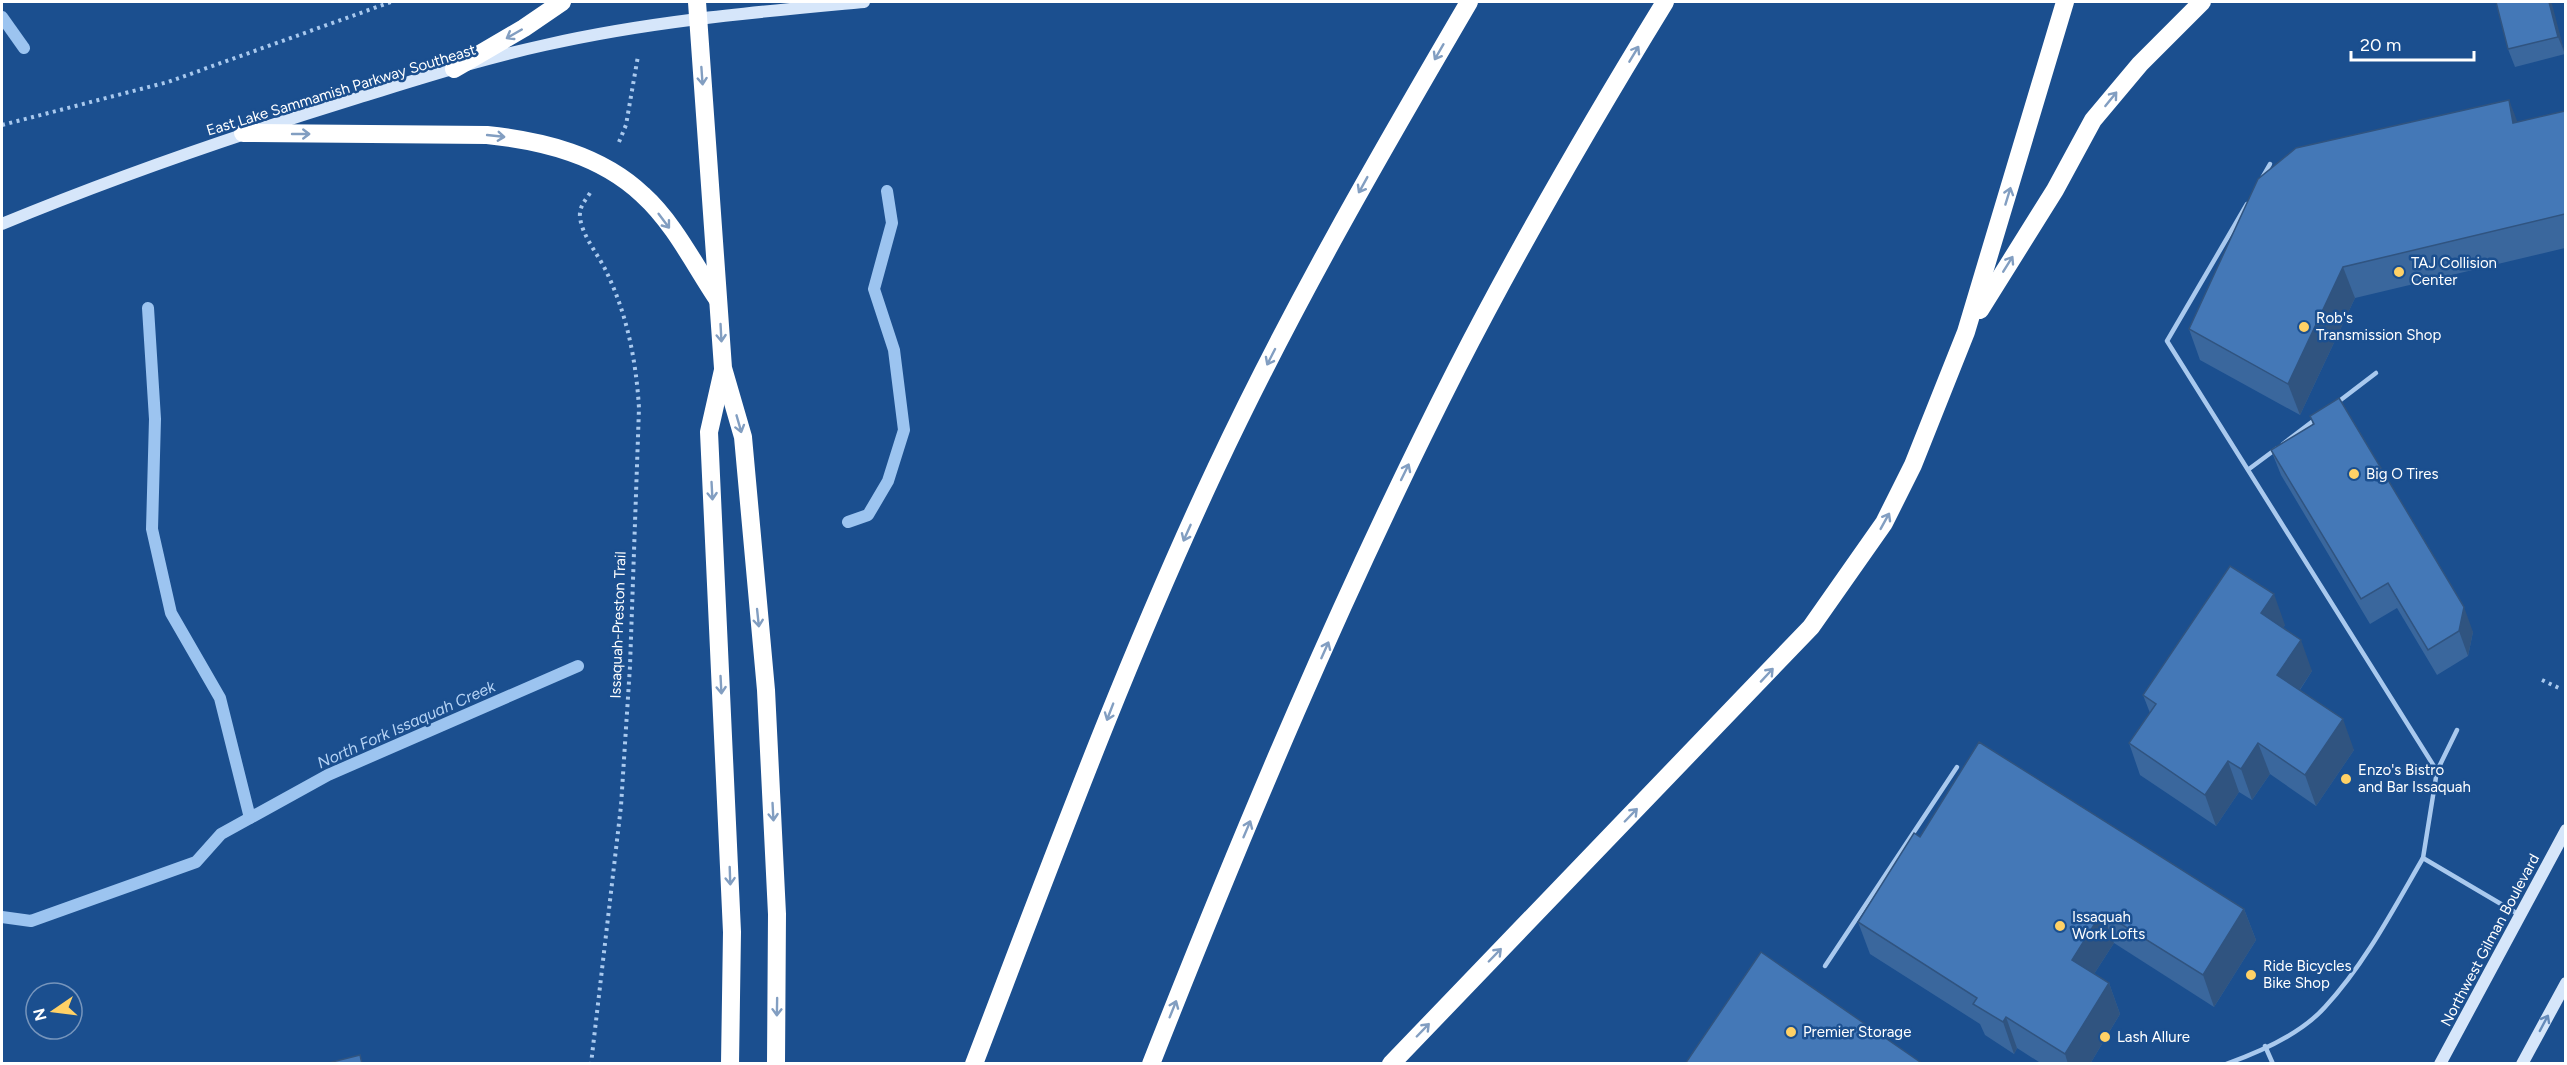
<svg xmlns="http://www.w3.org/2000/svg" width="2567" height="1065" font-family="Figtree,sans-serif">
<rect width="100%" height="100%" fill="#1b4f8f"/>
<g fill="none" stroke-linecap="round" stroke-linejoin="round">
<!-- stream -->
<g stroke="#9cc4f0" stroke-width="12">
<path d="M 2,17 L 24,48"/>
<path d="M 148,308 L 155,419 L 152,529 L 171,613 L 220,698 L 250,818"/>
<path d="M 848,522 L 868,515 L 888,481 L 904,430 L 894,350 L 874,289 L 892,223 L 887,191"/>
<path d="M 2,917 L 31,921 L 196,862 L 221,834 L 328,775 L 578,666"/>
</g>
<!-- path -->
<g stroke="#a9c9ee" stroke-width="4" stroke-dasharray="3 4.5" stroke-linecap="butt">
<path d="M 2,125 L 168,82 L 391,2"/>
<path d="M 619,142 L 626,125 L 638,56"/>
<path d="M 590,193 C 585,201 579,207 580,217 C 582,236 598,254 606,271 C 627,314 636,360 639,408 L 630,666 L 621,806 L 591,1064"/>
<path d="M 2542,680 L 2561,689"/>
</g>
<!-- lane -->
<g stroke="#a9c9ee" stroke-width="4.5">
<path d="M 2262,178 L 2270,164"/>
<path d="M 2247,204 L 2167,341 L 2437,771"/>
<path d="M 2338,402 L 2376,373"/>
<path d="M 2283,444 L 2317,418"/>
<path d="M 2249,469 L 2276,449"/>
<path d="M 2423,858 L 2437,771 L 2457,730"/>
<path d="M 1825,966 L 1957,767"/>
<path d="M 2265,1046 L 2273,1064"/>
<path d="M 2226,1064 C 2260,1052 2301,1034 2325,1007 C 2365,964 2394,908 2423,858 L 2518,914"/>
</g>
<!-- secondary -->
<g stroke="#d6e6fa" stroke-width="12">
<path d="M 2,224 C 118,176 237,135 357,98 C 419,79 481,59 545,45 C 650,21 757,12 864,2"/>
<path d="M 2440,1064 L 2566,830"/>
<path d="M 2522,1064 L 2566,983"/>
</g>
<!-- highway -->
<g stroke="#fff" stroke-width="18">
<path d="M 697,2 L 723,368 L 743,437 L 766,690 L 777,914 L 776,1064"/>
<path d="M 454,69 L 524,28 L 562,2"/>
<path d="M 243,133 L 487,135 C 543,141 601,155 643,195 C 674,223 695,266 718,300"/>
<path d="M 1980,310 L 2055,190 L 2093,120 L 2140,64 L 2202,2"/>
<path d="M 723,370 L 709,432 L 732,932 L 730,1064"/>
<path d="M 974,1064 C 1051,863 1125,662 1216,468 C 1291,308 1380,154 1469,2"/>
<path d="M 1151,1064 C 1244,828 1342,594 1457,368 C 1521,243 1592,121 1665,2"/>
<path d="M 1391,1064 L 1811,627 L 1884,523 L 1913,465 L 1966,332 L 2065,2"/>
</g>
</g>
<!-- wall -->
<g fill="#3a679d">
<path d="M 2496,2 L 2550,2 L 2565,54 L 2515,67 L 2508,49 Z"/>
<path d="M 2565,111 L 2565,248 L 2355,298 L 2300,415 L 2200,360 L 2189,329 L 2518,122 Z"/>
<path d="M 2310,416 L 2473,632 L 2468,656 L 2437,675 L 2397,608 L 2370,624 L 2281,475 L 2271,450 L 2313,425 Z"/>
<path d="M 2285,625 L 2283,628 L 2312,671 L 2300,690 L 2354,750 L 2316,806 L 2270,774 L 2252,800 L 2239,792 L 2216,826 L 2140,775 L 2129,743 L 2150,713 L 2143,695 Z"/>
<path d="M 1920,837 L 2244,909 L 2256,940 L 2214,1007 L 2114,943 L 2094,974 L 2109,983 L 2120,1014 L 2090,1064 L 2042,1064 L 2017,1048 L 2014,1054 L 1985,1035 L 1980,1024 L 1870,954 L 1858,922 Z"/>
</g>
<!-- shaded-wall -->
<g fill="#305480">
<path d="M 2549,2 L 2550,2 L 2552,4 L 2565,54 L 2558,37 Z"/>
<path d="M 2509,100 L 2521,131 L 2513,123 Z"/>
<path d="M 2343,267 L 2355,298 L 2300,415 L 2288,384 Z"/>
<path d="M 2274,594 L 2285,625 L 2272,645 L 2261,613 Z"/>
<path d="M 2464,607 L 2473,632 L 2468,656 L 2459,631 Z"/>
<path d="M 2301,640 L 2312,671 L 2289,706 L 2277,675 Z"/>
<path d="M 2343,719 L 2354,750 L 2316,806 L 2305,775 Z"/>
<path d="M 2258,743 L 2270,774 L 2252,800 L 2241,769 Z"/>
<path d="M 2228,761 L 2239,792 L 2216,826 L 2205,795 Z"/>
<path d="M 2244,909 L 2256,940 L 2214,1007 L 2203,975 Z"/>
<path d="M 2102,912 L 2114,943 L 2083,991 L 2072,960 Z"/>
<path d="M 2109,983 L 2120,1014 L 2090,1064 L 2068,1064 L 2065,1054 Z"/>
<path d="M 2006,1017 L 2017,1048 L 2014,1054 L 2003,1022 Z"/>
</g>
<!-- building -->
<g fill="#4478b7" stroke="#305480" stroke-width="1.5">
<path d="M 2496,2 L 2549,2 L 2558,37 L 2508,49 Z"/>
<path d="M 2509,100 L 2513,123 L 2565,111 L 2565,214 L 2343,267 L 2288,384 L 2189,329 L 2258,179 L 2296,148 Z"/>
<path d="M 2339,398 L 2464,607 L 2459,631 L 2428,650 L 2388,583 L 2361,599 L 2271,450 L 2314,424 L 2310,416 Z"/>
<path d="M 2230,566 L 2274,594 L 2261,613 L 2301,640 L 2277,675 L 2343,719 L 2305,775 L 2258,743 L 2241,769 L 2228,761 L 2205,795 L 2129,743 L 2156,704 L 2143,695 Z"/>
<path d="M 1979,742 L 2244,909 L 2203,975 L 2102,912 L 2072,960 L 2109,983 L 2065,1054 L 2006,1017 L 2003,1022 L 1973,1004 L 1977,998 L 1858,922 L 1914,833 L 1920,837 Z"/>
<path d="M 1761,952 L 1923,1064 L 1685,1064 Z"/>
<path d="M 360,1055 L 362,1064 L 328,1064 L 328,1063 Z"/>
</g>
<!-- one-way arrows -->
<defs><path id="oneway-shaft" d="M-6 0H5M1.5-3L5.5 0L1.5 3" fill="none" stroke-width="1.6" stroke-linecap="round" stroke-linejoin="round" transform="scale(1.5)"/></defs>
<g stroke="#829ec1">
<use href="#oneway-shaft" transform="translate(514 34) rotate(150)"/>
<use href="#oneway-shaft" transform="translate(1439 52) rotate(120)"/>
<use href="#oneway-shaft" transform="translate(1634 54) rotate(-59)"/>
<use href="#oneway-shaft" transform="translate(702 76) rotate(86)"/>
<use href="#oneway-shaft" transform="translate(2111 99) rotate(-51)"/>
<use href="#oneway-shaft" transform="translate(301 134)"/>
<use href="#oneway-shaft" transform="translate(496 136) rotate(6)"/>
<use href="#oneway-shaft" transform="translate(1363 185) rotate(119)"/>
<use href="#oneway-shaft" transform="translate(2008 196) rotate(-73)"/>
<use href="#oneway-shaft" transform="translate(664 221) rotate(53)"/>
<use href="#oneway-shaft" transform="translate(2008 264) rotate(-58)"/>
<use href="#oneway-shaft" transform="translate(721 333) rotate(87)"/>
<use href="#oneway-shaft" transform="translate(1271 357) rotate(117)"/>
<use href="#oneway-shaft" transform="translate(739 424) rotate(74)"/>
<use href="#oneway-shaft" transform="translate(1405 472) rotate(-64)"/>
<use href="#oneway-shaft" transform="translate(712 491) rotate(87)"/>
<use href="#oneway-shaft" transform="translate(1885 521) rotate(-61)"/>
<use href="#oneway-shaft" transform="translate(1187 533) rotate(114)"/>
<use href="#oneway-shaft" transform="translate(758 618) rotate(84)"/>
<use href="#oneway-shaft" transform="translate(1325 650) rotate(-66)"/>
<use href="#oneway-shaft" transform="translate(1767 675) rotate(-47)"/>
<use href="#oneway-shaft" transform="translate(721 685) rotate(87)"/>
<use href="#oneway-shaft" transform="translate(1110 712) rotate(111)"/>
<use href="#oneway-shaft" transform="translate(773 812) rotate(87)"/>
<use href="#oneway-shaft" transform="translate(1631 815) rotate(-46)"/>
<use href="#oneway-shaft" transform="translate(1247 829) rotate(-67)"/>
<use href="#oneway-shaft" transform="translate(730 876) rotate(88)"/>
<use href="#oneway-shaft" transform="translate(1495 955) rotate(-46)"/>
<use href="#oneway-shaft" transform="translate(777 1007) rotate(91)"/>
<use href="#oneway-shaft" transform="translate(1173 1009) rotate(-68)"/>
<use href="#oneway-shaft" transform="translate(1423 1030) rotate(-46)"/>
</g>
<use stroke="#668bba" href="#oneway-shaft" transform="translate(2544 1023) rotate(-62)"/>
<!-- markers -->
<g fill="#ffd166" stroke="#1b4f8f" stroke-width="2">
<circle cx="2399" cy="272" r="6"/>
<circle cx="2304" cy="327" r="6"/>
<circle cx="2354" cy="474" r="6"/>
<circle cx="2346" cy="779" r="6"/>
<circle cx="2060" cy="926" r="6"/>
<circle cx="2251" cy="975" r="6"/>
<circle cx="1791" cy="1032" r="6"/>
<circle cx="2105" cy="1037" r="6"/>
</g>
<g text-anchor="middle" stroke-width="5" stroke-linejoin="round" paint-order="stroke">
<!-- street labels -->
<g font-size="15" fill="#fff" stroke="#1b4f8f">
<text transform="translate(341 90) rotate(-17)" y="5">East Lake Sammamish Parkway Southeast</text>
<text transform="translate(618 625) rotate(-88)" y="5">Issaquah-Preston Trail</text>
<text transform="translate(2490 940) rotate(-62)" y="5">Northwest Gilman Boulevard</text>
</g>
<!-- poi labels -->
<g font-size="15" fill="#fff" stroke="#1b4f8f" text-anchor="start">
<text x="2411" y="268">TAJ Collision<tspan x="2411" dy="17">Center</tspan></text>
<text x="2316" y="323">Rob's<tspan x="2316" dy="17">Transmission Shop</tspan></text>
<text x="2366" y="479">Big O Tires</text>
<text x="2358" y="775">Enzo's Bistro<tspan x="2358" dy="17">and Bar Issaquah</tspan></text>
<text x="2072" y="922">Issaquah<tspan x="2072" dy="17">Work Lofts</tspan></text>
<text x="2263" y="971">Ride Bicycles<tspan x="2263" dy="17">Bike Shop</tspan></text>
<text x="1803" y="1037">Premier Storage</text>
<text x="2117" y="1042">Lash Allure</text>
</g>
<!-- water labels -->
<g font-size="16" font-style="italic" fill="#b5d3f5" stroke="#1b4f8f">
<text transform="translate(406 724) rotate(-24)" y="6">North Fork Issaquah Creek</text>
</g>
</g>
<!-- border -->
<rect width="2567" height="1065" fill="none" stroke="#ffffff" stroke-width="6"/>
<!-- north arrow -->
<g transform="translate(54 1011) rotate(256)"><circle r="28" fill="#1b4f8f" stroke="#7695bc" stroke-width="1.5"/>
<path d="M0-4.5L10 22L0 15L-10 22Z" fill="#ffd166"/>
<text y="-9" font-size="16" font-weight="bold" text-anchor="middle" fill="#ffffff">N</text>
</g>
<!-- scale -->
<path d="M2351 51v9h123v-9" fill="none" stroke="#ffffff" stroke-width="3"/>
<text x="2360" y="51" font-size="18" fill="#ffffff" stroke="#1b4f8f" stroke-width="4.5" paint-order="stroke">20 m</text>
</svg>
